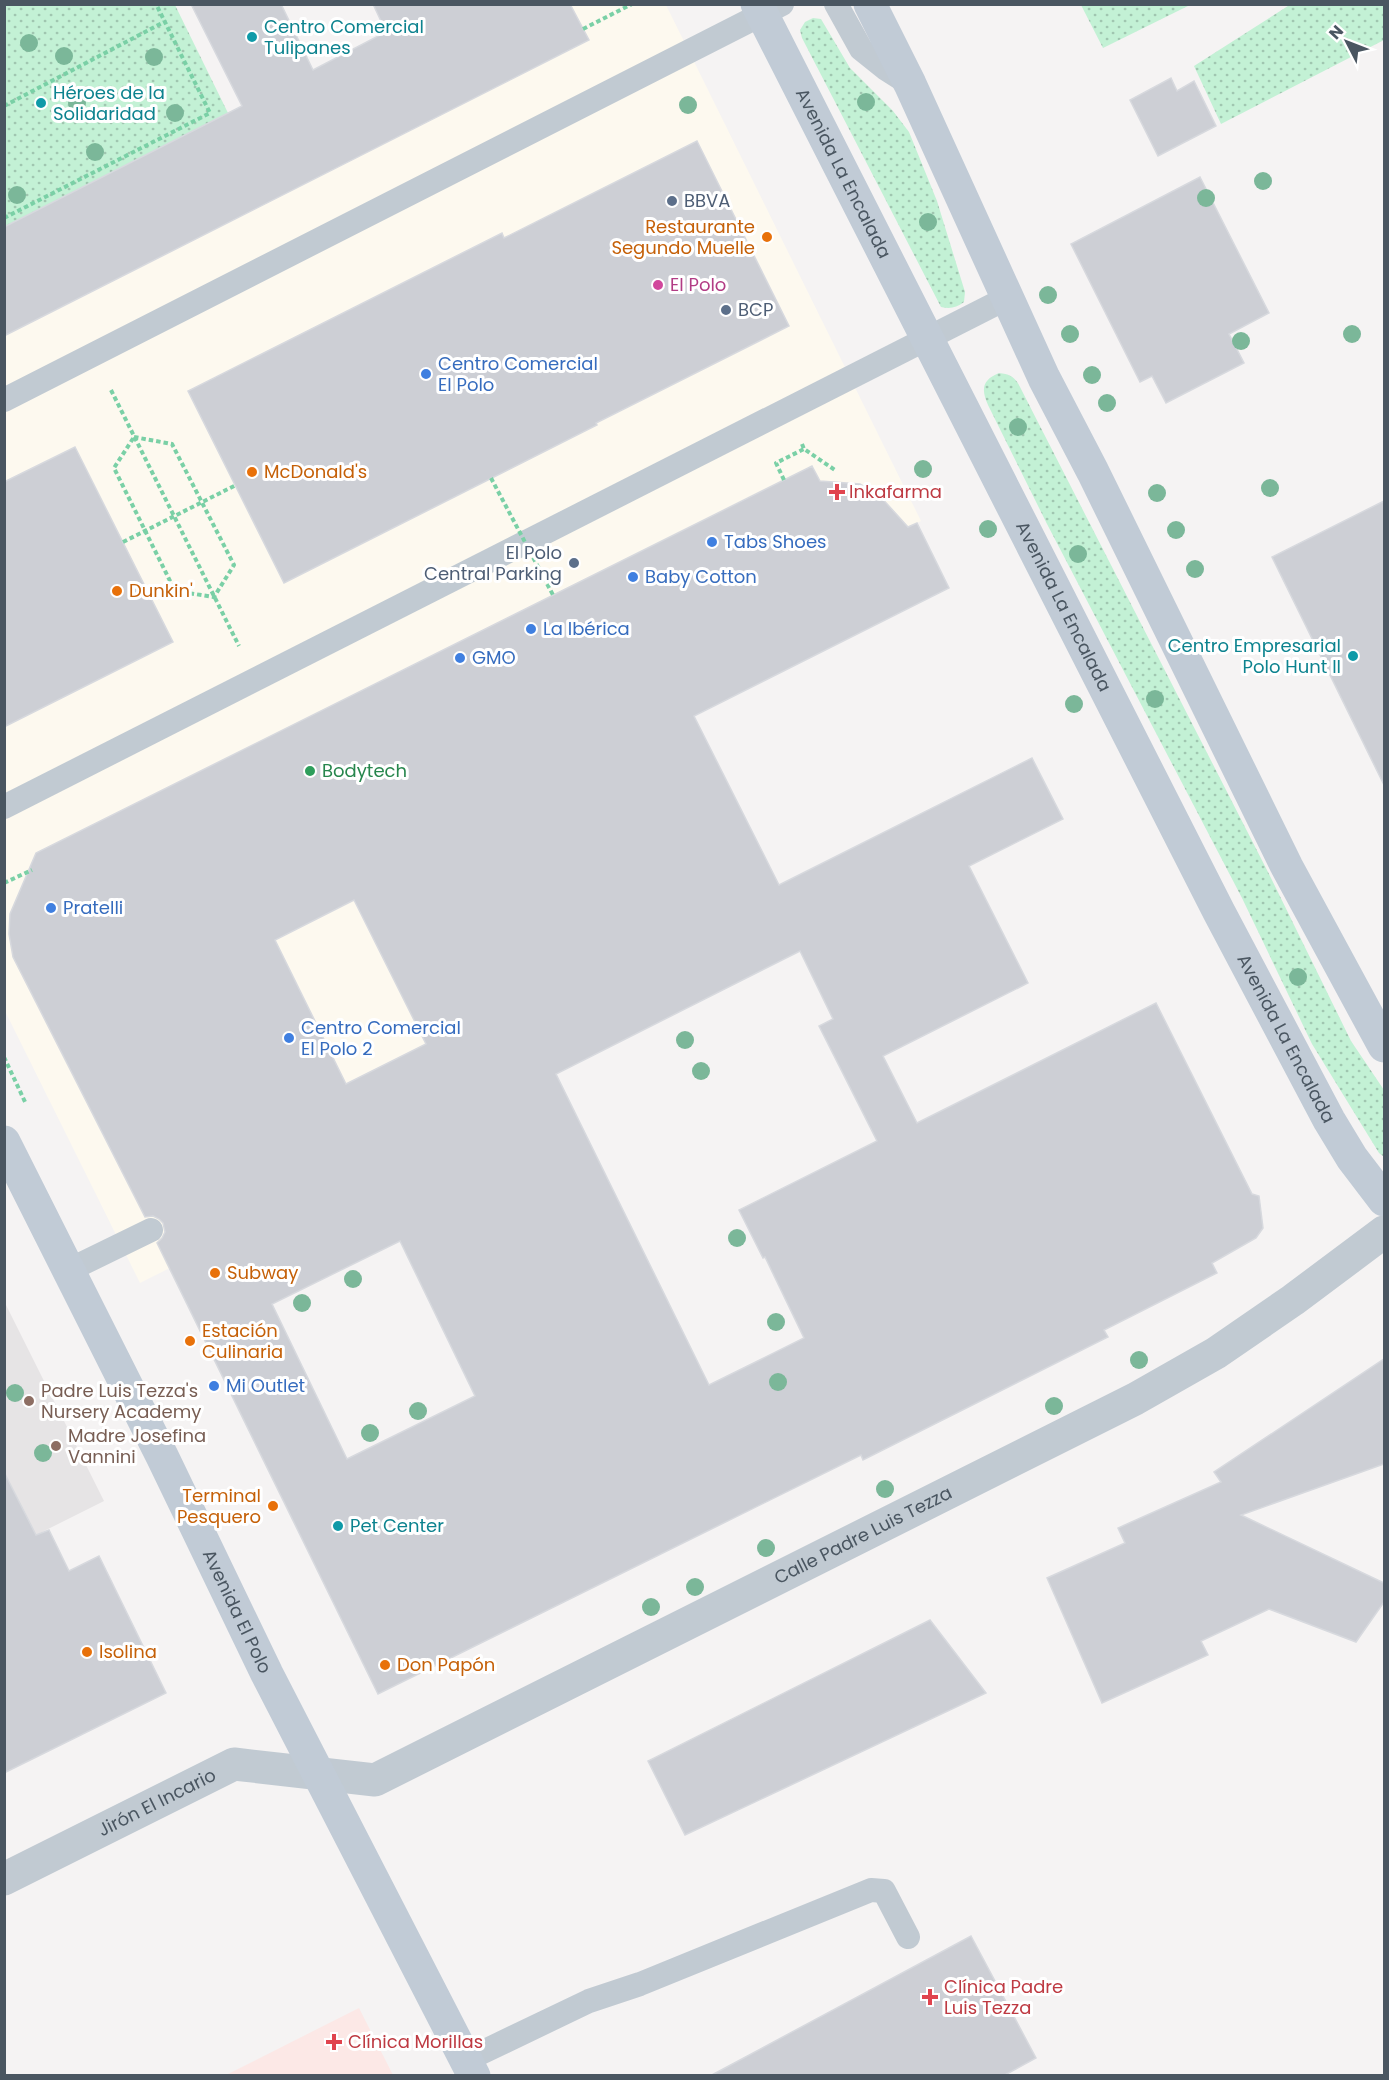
<svg xmlns="http://www.w3.org/2000/svg" width="1389" height="2080" font-family="Poppins,sans-serif">
<defs>
<pattern id="green-dots" width="8" height="8" patternUnits="userSpaceOnUse" patternTransform="scale(1.5)"><rect width="8" height="8" fill="#c3f1d5"/><path d="M2 2h.1M6 6h.1" fill="none" stroke="#a0c6b0" stroke-width="1.8" stroke-linecap="round"/></pattern>
</defs>
<rect width="100%" height="100%" fill="#f5f3f3"/>
<!-- commercial -->
<path fill="#fdf9ef" d="M 441,5 L 666,5 L 921,521 L 426,768 L 574,1065 L 140,1283 L 5,1011 L 5,227 Z"/>
<!-- education -->
<path fill="#e6e4e5" d="M 4,1301 L 104,1501 L 4,1551 Z"/>
<!-- medical -->
<path fill="#fce8e6" d="M 359,2008 L 393,2075 L 226,2075 Z"/>
<!-- green -->
<g fill="url(#green-dots)">
<path d="M 1291,4 L 1384,5 L 1384,40 L 1221,124 L 1194,66 Z"/>
<path d="M 5,5 L 175,5 L 228,113 L 5,227 Z"/>
<path d="M 1081,5 L 1190,5 L 1103,48 Z"/>
<path d="M 813,18 L 821,19 L 850,68 L 893,111 L 909,132 L 937,201 L 965,292 L 964,302 C 956,308 950,309 941,307 L 802,38 L 800,30 L 805,22 Z"/>
<path d="M 999,373 C 1011,374 1016,378 1021,389 L 1269,874 L 1351,1041 L 1384,1090 L 1384,1157 L 1379,1153 L 1312,1044 L 1242,898 L 1047,524 L 988,405 C 981,389 982,380 999,373 Z"/>
</g>
<!-- building -->
<g fill="#cdcfd5" stroke="#d7d9de" stroke-width="1.5" fill-rule="evenodd">
<path d="M 191,4 L 281,4 L 313,70 L 386,32 L 373,4 L 570,4 L 589,40 L 4,336 L 4,227 L 242,106 Z"/>
<path d="M 1171,78 L 1177,91 L 1194,81 L 1216,126 L 1158,156 L 1130,100 Z"/>
<path d="M 697,141 L 789,326 L 596,423 L 597,425 L 284,583 L 188,391 L 502,233 L 504,238 Z"/>
<path d="M 1200,177 L 1269,313 L 1229,334 L 1244,363 L 1166,403 L 1152,376 L 1140,382 L 1071,244 Z"/>
<path d="M 75,447 L 173,642 L 4,727 L 4,482 Z"/>
<path d="M 812,466 L 820,481 L 860,484 L 879,495 L 908,527 L 917,523 L 949,588 L 694,716 L 779,885 L 1032,758 L 1063,819 L 969,866 L 1028,983 L 883,1056 L 917,1123 L 1156,1003 L 1252,1194 L 1259,1196 L 1263,1228 L 1256,1238 L 1212,1263 L 1217,1273 L 1104,1330 L 1108,1337 L 863,1460 L 861,1455 L 378,1694 L 157,1243 L 162,1238 L 165,1232 L 163,1223 L 159,1219 L 153,1216 L 145,1217 L 13,957 L 9,934 L 10,914 L 36,853 ZM 354,900 L 426,1044 L 346,1084 L 275,940 ZM 800,951 L 833,1019 L 819,1026 L 877,1141 L 739,1210 L 763,1258 L 765,1257 L 804,1338 L 709,1385 L 556,1074 ZM 400,1241 L 475,1396 L 347,1459 L 272,1304 Z"/>
<path d="M 1384,501 L 1384,785 L 1272,557 Z"/>
<path d="M 1384,1359 L 1384,1464 L 1241,1515 L 1384,1583 L 1384,1602 L 1356,1642 L 1269,1609 L 1201,1641 L 1208,1655 L 1102,1703 L 1047,1578 L 1125,1543 L 1118,1528 L 1221,1482 L 1214,1472 Z"/>
<path d="M 4,1472 L 36,1535 L 49,1530 L 69,1571 L 99,1556 L 166,1693 L 4,1773 Z"/>
<path d="M 930,1620 L 986,1693 L 685,1835 L 648,1761 Z"/>
<path d="M 971,1936 L 1036,2058 L 1003,2076 L 710,2076 Z"/>
</g>
<g fill="none" stroke-linecap="round" stroke-linejoin="round">
<!-- path -->
<g stroke="#7ad0a6" stroke-width="4" stroke-dasharray="4.5 3" stroke-linecap="butt">
<path d="M 583,29 L 632,4"/>
<path d="M 4,106 L 164,22"/>
<path d="M 4,218 L 210,113 L 156,4"/>
<path d="M 111,390 L 239,646"/>
<path d="M 134,437 L 172,444 L 234,565 L 214,597 L 175,591 L 114,468 Z"/>
<path d="M 802,444 L 804,449 L 835,470"/>
<path d="M 784,480 L 776,463 L 804,449"/>
<path d="M 4,883 L 32,870"/>
<path d="M 4,1057 L 26,1104"/>
</g>
<!-- service -->
<g stroke="#c1cad2" stroke-width="24">
<path d="M 836,4 L 861,49 L 886,69 L 908,83"/>
<path d="M 4,400 L 782,4"/>
<path d="M 4,807 L 1007,298"/>
<path d="M 69,1270 L 151,1230"/>
<path d="M 466,2060 L 589,2001 L 640,1984 L 871,1890 L 884,1891 L 908,1937"/>
</g>
<!-- minor -->
<path stroke="#c1cad2" stroke-width="33" id="s1" d="M 4,1879 L 234,1764 L 375,1780 L 1135,1399 L 1216,1353 L 1293,1300 L 1384,1232"/>
<!-- secondary -->
<g stroke="#c1cbd6" stroke-width="33">
<path id="s2" d="M 757,4 L 1219,912 L 1329,1120 L 1352,1158 L 1384,1200"/>
<path d="M 870,4 L 910,84 L 1044,378 L 1093,472 L 1287,867 L 1384,1046"/>
<path id="s3" d="M 4,1142 L 162,1456 L 267,1674 L 474,2076"/>
</g>
<!-- path-bridge -->
<g stroke="#7ad0a6" stroke-width="4" stroke-dasharray="4.5 3" stroke-linecap="butt">
<path d="M 491,478 L 553,595"/>
<path d="M 123,542 L 236,485"/>
</g>
</g>
<!-- trees -->
<g fill="#7bb799">
<circle cx="29" cy="43" r="9"/>
<circle cx="64" cy="56" r="9"/>
<circle cx="154" cy="57" r="9"/>
<circle cx="866" cy="102" r="9"/>
<circle cx="77" cy="103" r="9"/>
<circle cx="688" cy="105" r="9"/>
<circle cx="175" cy="113" r="9"/>
<circle cx="95" cy="152" r="9"/>
<circle cx="1263" cy="181" r="9"/>
<circle cx="17" cy="195" r="9"/>
<circle cx="1206" cy="198" r="9"/>
<circle cx="928" cy="222" r="9"/>
<circle cx="1048" cy="295" r="9"/>
<circle cx="1070" cy="334" r="9"/>
<circle cx="1352" cy="334" r="9"/>
<circle cx="1241" cy="341" r="9"/>
<circle cx="1092" cy="375" r="9"/>
<circle cx="1107" cy="403" r="9"/>
<circle cx="1018" cy="427" r="9"/>
<circle cx="923" cy="469" r="9"/>
<circle cx="1270" cy="488" r="9"/>
<circle cx="1157" cy="493" r="9"/>
<circle cx="988" cy="529" r="9"/>
<circle cx="1176" cy="530" r="9"/>
<circle cx="1078" cy="554" r="9"/>
<circle cx="1195" cy="569" r="9"/>
<circle cx="1155" cy="699" r="9"/>
<circle cx="1074" cy="704" r="9"/>
<circle cx="1298" cy="977" r="9"/>
<circle cx="685" cy="1040" r="9"/>
<circle cx="701" cy="1071" r="9"/>
<circle cx="737" cy="1238" r="9"/>
<circle cx="353" cy="1279" r="9"/>
<circle cx="302" cy="1303" r="9"/>
<circle cx="776" cy="1322" r="9"/>
<circle cx="1139" cy="1360" r="9"/>
<circle cx="778" cy="1382" r="9"/>
<circle cx="15" cy="1393" r="9"/>
<circle cx="1054" cy="1406" r="9"/>
<circle cx="418" cy="1411" r="9"/>
<circle cx="370" cy="1433" r="9"/>
<circle cx="43" cy="1453" r="9"/>
<circle cx="885" cy="1489" r="9"/>
<circle cx="766" cy="1548" r="9"/>
<circle cx="695" cy="1587" r="9"/>
<circle cx="651" cy="1607" r="9"/>
</g>
<!-- markers -->
<g fill="#0f9aa8" stroke="#fff" stroke-width="2">
<circle cx="252" cy="37" r="6"/>
<circle cx="41" cy="103" r="6"/>
<circle cx="1353" cy="656" r="6"/>
<circle cx="338" cy="1526" r="6"/>
</g>
<g fill="#5c6f8a" stroke="#fff" stroke-width="2">
<circle cx="672" cy="201" r="6"/>
<circle cx="726" cy="310" r="6"/>
<circle cx="574" cy="563" r="6"/>
</g>
<g fill="#e8710a" stroke="#fff" stroke-width="2">
<circle cx="767" cy="237" r="6"/>
<circle cx="252" cy="472" r="6"/>
<circle cx="117" cy="591" r="6"/>
<circle cx="215" cy="1273" r="6"/>
<circle cx="190" cy="1341" r="6"/>
<circle cx="273" cy="1506" r="6"/>
<circle cx="87" cy="1652" r="6"/>
<circle cx="385" cy="1665" r="6"/>
</g>
<circle fill="#d1479c" stroke="#fff" stroke-width="2" cx="658" cy="285" r="6"/>
<g fill="#3f7fe0" stroke="#fff" stroke-width="2">
<circle cx="426" cy="374" r="6"/>
<circle cx="712" cy="542" r="6"/>
<circle cx="633" cy="577" r="6"/>
<circle cx="531" cy="629" r="6"/>
<circle cx="460" cy="658" r="6"/>
<circle cx="51" cy="908" r="6"/>
<circle cx="289" cy="1038" r="6"/>
<circle cx="214" cy="1386" r="6"/>
</g>
<g fill="#e0444e" stroke="#fff" stroke-width="2">
<path d="M834 483h6v6h6v6h-6v6h-6v-6h-6v-6h6z"/>
<path d="M927 1988h6v6h6v6h-6v6h-6v-6h-6v-6h6z"/>
<path d="M331 2033h6v6h6v6h-6v6h-6v-6h-6v-6h6z"/>
</g>
<circle fill="#2e9e5b" stroke="#fff" stroke-width="2" cx="310" cy="771" r="6"/>
<g fill="#8d6e63" stroke="#fff" stroke-width="2">
<circle cx="29" cy="1401" r="6"/>
<circle cx="56" cy="1446" r="6"/>
</g>
<g text-anchor="middle" stroke-width="6" stroke-linejoin="round" paint-order="stroke">
<!-- culture labels -->
<g font-size="18" fill="#0d838f" stroke="#fff" text-anchor="start">
<text x="264" y="33">Centro Comercial<tspan x="264" dy="21">Tulipanes</tspan></text>
<text x="53" y="99">Héroes de la<tspan x="53" dy="21">Solidaridad</tspan></text>
<text x="1341" y="652" text-anchor="end">Centro Empresarial<tspan x="1341" dy="21">Polo Hunt II</tspan></text>
<text x="350" y="1532">Pet Center</text>
</g>
<!-- street labels -->
<g font-size="18" fill="#4a5661" stroke="#fff">
<text dy="6" stroke="none"><textPath href="#s2" startOffset="190">Avenida La Encalada</textPath></text>
<text dy="6" stroke="none"><textPath href="#s2" startOffset="676">Avenida La Encalada</textPath></text>
<text dy="6" stroke="none"><textPath href="#s2" startOffset="1162">Avenida La Encalada</textPath></text>
<text dy="6" stroke="none"><textPath href="#s1" startOffset="945">Calle Padre Luis Tezza</textPath></text>
<text dy="6" stroke="none"><textPath href="#s3" startOffset="524">Avenida El Polo</textPath></text>
<text dy="6" stroke="none"><textPath href="#s1" startOffset="171">Jirón El Incario</textPath></text>
</g>
<!-- service labels -->
<g font-size="18" fill="#4e5e75" stroke="#fff" text-anchor="start">
<text x="684" y="207">BBVA</text>
<text x="738" y="316">BCP</text>
<text x="562" y="559" text-anchor="end">El Polo<tspan x="562" dy="21">Central Parking</tspan></text>
</g>
<!-- food labels -->
<g font-size="18" fill="#c56008" stroke="#fff" text-anchor="start">
<text x="755" y="233" text-anchor="end">Restaurante<tspan x="755" dy="21">Segundo Muelle</tspan></text>
<text x="264" y="478">McDonald's</text>
<text x="129" y="597">Dunkin'</text>
<text x="227" y="1279">Subway</text>
<text x="202" y="1337">Estación<tspan x="202" dy="21">Culinaria</tspan></text>
<text x="261" y="1502" text-anchor="end">Terminal<tspan x="261" dy="21">Pesquero</tspan></text>
<text x="99" y="1658">Isolina</text>
<text x="397" y="1671">Don Papón</text>
</g>
<!-- hotel labels -->
<g font-size="18" fill="#b23c85" stroke="#fff" text-anchor="start">
<text x="670" y="291">El Polo</text>
</g>
<!-- shop labels -->
<g font-size="18" fill="#366cbe" stroke="#fff" text-anchor="start">
<text x="438" y="370">Centro Comercial<tspan x="438" dy="21">El Polo</tspan></text>
<text x="724" y="548">Tabs Shoes</text>
<text x="645" y="583">Baby Cotton</text>
<text x="543" y="635">La Ibérica</text>
<text x="472" y="664">GMO</text>
<text x="63" y="914">Pratelli</text>
<text x="301" y="1034">Centro Comercial<tspan x="301" dy="21">El Polo 2</tspan></text>
<text x="226" y="1392">Mi Outlet</text>
</g>
<!-- health labels -->
<g font-size="18" fill="#be3a42" stroke="#fff" text-anchor="start">
<text x="849" y="498">Inkafarma</text>
<text x="944" y="1993">Clínica Padre<tspan x="944" dy="21">Luis Tezza</tspan></text>
<text x="348" y="2048">Clínica Morillas</text>
</g>
<!-- leisure labels -->
<g font-size="18" fill="#27864d" stroke="#fff" text-anchor="start">
<text x="322" y="777">Bodytech</text>
</g>
<!-- education labels -->
<g font-size="18" fill="#785e54" stroke="#fff" text-anchor="start">
<text x="41" y="1397">Padre Luis Tezza's<tspan x="41" dy="21">Nursery Academy</tspan></text>
<text x="68" y="1442">Madre Josefina<tspan x="68" dy="21">Vannini</tspan></text>
</g>
</g>
<!-- border -->
<rect width="1389" height="2080" fill="none" stroke="#4a5661" stroke-width="12"/>
<!-- north arrow -->
<g transform="translate(1347 42) rotate(312)" stroke="#ffffff" stroke-width="4.5" paint-order="stroke">
<path d="M0-4.5L10 22L0 15L-10 22Z" fill="#4a5661"/>
<text y="-9" font-size="16" font-weight="bold" text-anchor="middle" fill="#4a5661">N</text>
</g>
</svg>
